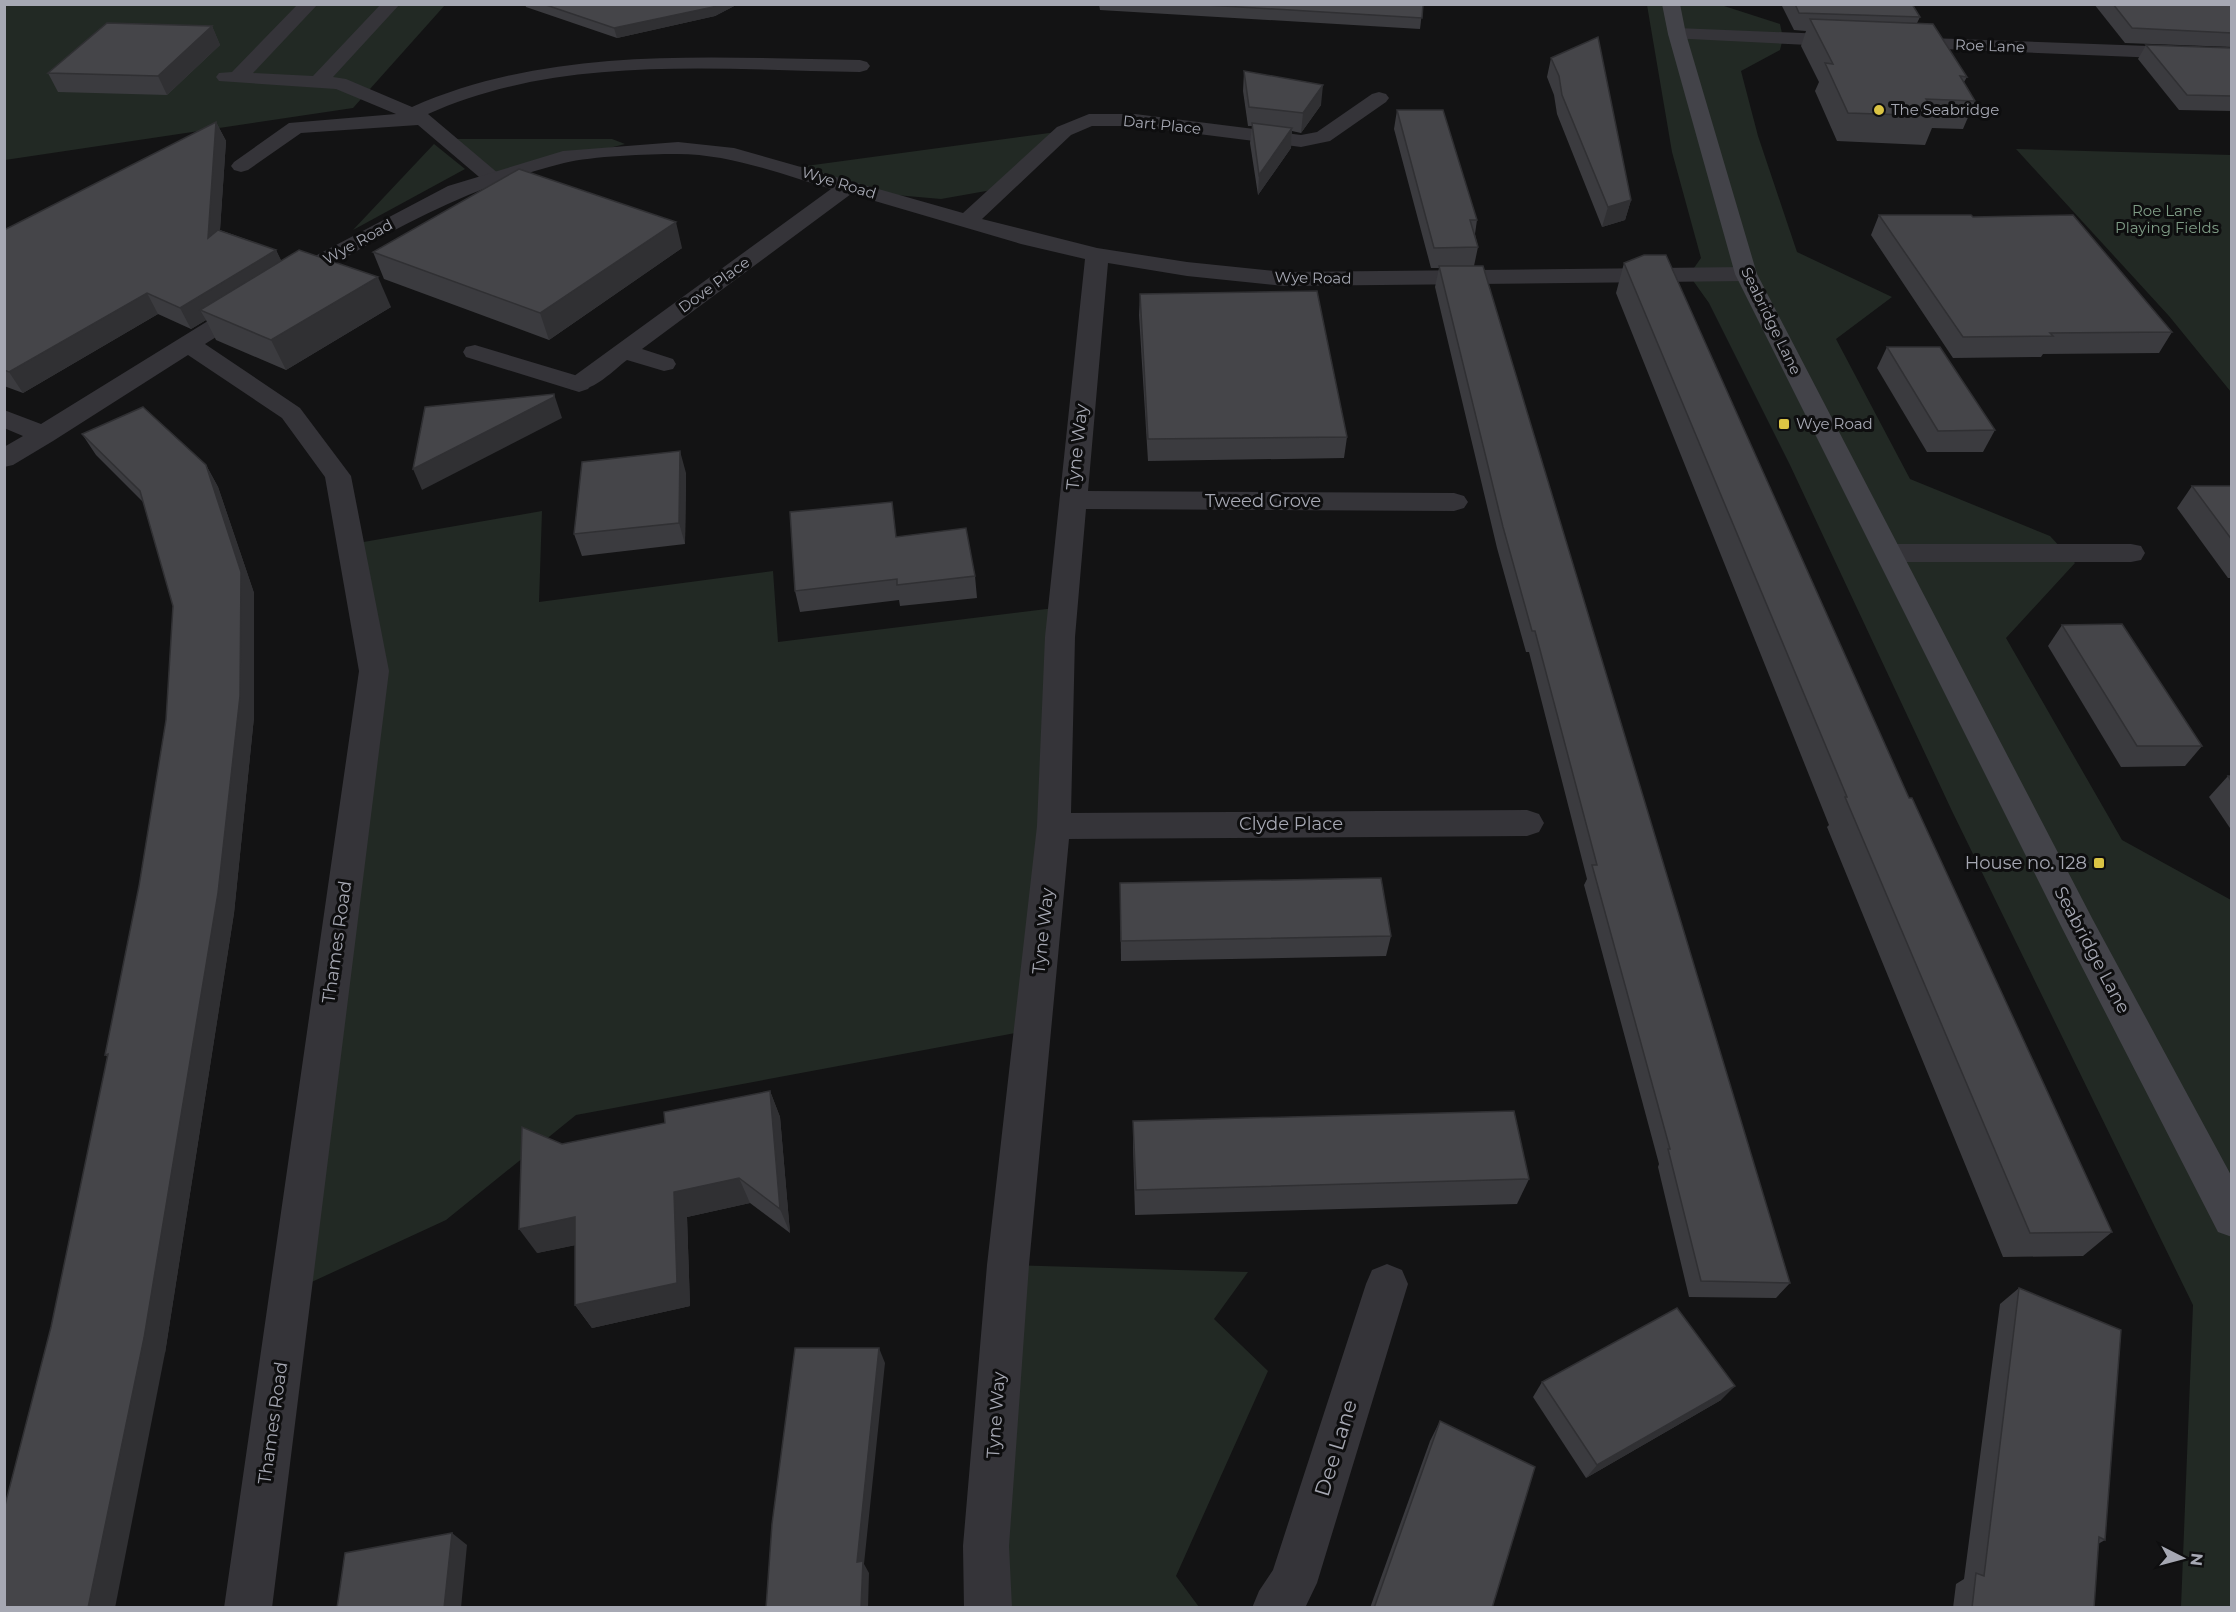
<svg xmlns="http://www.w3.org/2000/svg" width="2236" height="1612" font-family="Montserrat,sans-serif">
<rect width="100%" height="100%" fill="#131314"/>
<!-- green -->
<g fill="#222924">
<path d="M 5,5 L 445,5 L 353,108 L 5,160 Z"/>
<path d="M 1647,5 L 1721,5 L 1780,24 L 1783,38 L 1780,50 L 1741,71 L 1758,136 L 1797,252 L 1892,297 L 1836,339 L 1910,479 L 2050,536 L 2075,563 L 2006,638 L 2122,840 L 2231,900 L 2231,1607 L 2181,1607 L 2193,1305 L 1952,811 L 1790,465 L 1709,303 L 1689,275 L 1701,258 L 1672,152 Z"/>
<path d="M 1064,131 L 1003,188 L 941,199 L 873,193 L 791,168 Z"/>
<path d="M 444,139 L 612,139 L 625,144 L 492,178 Z"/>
<path d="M 434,144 L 465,169 L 353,230 Z"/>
<path d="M 2016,149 L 2231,155 L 2231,392 L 2169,316 Z"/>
<path d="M 542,511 L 539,602 L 773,571 L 778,642 L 1063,607 L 1032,1030 L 576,1115 L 446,1220 L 290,1292 L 374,672 L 352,544 Z"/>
<path d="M 1008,1265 L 1248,1272 L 1214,1319 L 1268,1371 L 1176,1576 L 1199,1607 L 988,1608 Z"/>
</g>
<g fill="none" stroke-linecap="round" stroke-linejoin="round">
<!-- lane -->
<g fill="#353439" fill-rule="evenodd">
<path d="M 298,4 L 318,4 L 253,73 L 313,76 L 381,4 L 400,4 L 333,77 L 346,79 L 412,107 C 551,45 711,58 860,60 L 867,62 L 870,66 L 867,70 L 860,72 C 718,70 561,54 428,114 L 499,174 L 503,178 L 499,182 L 492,184 L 485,182 L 418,125 L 301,133 L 248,170 L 241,172 L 234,170 L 231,166 L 234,162 L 289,123 L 396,114 L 336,89 L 219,81 L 216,77 L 219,73 L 232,72 Z"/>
<path d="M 475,345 L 588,379 L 592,384 L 588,389 L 579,392 L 466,357 L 463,352 L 466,347 Z"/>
</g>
<!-- street -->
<g fill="#353439" fill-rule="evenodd">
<path d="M 1677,28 L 1849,35 L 1856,37 L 1858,41 L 1856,45 L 1849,47 L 1670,38 L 1668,34 L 1670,30 Z"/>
<path d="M 1901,37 L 2232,49 L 2232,61 L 1894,47 L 1892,43 L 1894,39 Z"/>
<path d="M 1379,92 L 1386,94 L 1389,98 L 1386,102 L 1330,141 L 1301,147 L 1135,126 L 1092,126 L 1071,135 L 982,219 L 1097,248 L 1187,262 L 1284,272 L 1746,267 L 1754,269 L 1757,274 L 1754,279 L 1746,281 L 1284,286 L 1187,276 L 1108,263 L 1088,491 L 1454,493 L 1464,496 L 1468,502 L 1464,508 L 1454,511 L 1086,509 L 1075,637 L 1071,813 L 1527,810 L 1539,814 L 1544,823 L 1539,832 L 1527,836 L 1069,839 L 1029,1265 L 1009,1546 L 1012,1608 L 964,1608 L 963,1546 L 987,1265 L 1037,826 L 1045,637 L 1085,259 L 1021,244 L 851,194 L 642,349 L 673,359 L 676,364 L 673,369 L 664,371 L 627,360 C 611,372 591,395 570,389 L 566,384 L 570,379 L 831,189 C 781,174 730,154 677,154 C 647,154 593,156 564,163 C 434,195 317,274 205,344 L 300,408 L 351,476 L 389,671 L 272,1608 L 224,1608 L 359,671 L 325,477 L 282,418 L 188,355 L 53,441 L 13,465 L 4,467 L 4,447 L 23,436 L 4,428 L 4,410 L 41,424 L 300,264 L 448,186 L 563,151 L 678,142 L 734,148 L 963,213 L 1057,127 L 1089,114 L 1135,114 L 1301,135 L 1317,132 L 1372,94 Z"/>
<path d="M 1890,544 L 2131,544 L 2141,546 L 2145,553 L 2141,560 L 2131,562 L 1890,562 L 1880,560 L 1876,553 L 1880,546 Z"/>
<path d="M 1387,1264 L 1402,1270 L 1408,1284 L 1317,1583 L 1305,1608 L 1252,1608 L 1259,1591 L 1273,1570 L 1366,1284 L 1372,1270 Z"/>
</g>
<!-- secondary -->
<path fill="#434349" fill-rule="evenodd" d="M 1662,4 L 1680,4 L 1686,34 L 1757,274 L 2093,920 L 2232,1177 L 2232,1237 L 2218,1232 L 2063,930 L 1735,274 L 1668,34 Z"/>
</g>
<!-- wall -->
<g fill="#3b3b3f">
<path d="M 525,4 L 738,4 L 715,16 L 617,38 L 526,7 Z"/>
<path d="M 1099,4 L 1423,4 L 1420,29 L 1100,10 Z"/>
<path d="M 1781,4 L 1912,4 L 1920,17 L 1917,23 L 1967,77 L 1964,82 L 1975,101 L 1963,129 L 1932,128 L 1925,145 L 1837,141 L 1815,91 L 1819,82 L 1801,46 L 1806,31 L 1794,30 Z"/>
<path d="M 2094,4 L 2232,4 L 2232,47 L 2125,43 Z"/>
<path d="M 212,26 L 220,45 L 167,95 L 58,92 L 48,73 Z"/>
<path d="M 2146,45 L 2232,48 L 2232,111 L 2179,110 L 2138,59 Z"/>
<path d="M 1551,58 L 1631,200 L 1625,220 L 1602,227 L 1557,114 L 1554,95 L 1547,77 Z"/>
<path d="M 1244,71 L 1321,105 L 1301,133 L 1292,131 L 1291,148 L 1258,195 L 1250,143 L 1252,126 L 1248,126 L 1243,91 Z"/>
<path d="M 1397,110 L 1477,220 L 1475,234 L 1478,247 L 1474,266 L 1790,1283 L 1776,1298 L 1689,1297 L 1658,1167 L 1659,1164 L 1584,885 L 1587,879 L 1529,652 L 1526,652 L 1497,548 L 1435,287 L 1439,268 L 1431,268 L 1394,129 Z"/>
<path d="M 216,122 L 226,141 L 220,230 L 276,250 L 281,261 L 391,307 L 286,370 L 216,340 L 206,320 L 191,329 L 158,314 L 23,393 L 4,386 L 4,230 Z"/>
<path d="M 1879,215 L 1973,217 L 2172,332 L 2159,353 L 2043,354 L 2041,357 L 1953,358 L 1871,235 Z"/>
<path d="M 682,248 L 549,340 L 384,279 L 373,252 Z"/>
<path d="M 1624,263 L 1909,798 L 2112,1232 L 2083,1256 L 2003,1257 L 1827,827 L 1829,825 L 1616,293 Z"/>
<path d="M 1140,294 L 1347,437 L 1344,458 L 1148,461 L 1139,315 Z"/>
<path d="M 1887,347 L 1995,430 L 1983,452 L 1927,452 L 1877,368 Z"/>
<path d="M 82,434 L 206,465 L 218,487 L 254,593 L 254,717 L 234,913 L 165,1353 L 51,1327 L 108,1057 L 105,1055 L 139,886 L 166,720 L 173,606 L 143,502 L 96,455 Z"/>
<path d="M 686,473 L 685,544 L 582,556 L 574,534 Z"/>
<path d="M 2192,486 L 2232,486 L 2232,578 L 2228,578 L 2177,508 Z"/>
<path d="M 897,537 L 975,576 L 977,598 L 900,606 L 899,600 L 800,612 L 795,591 Z"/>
<path d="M 2062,625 L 2202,746 L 2185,766 L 2121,767 L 2048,646 Z"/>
<path d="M 2228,776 L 2232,776 L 2232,831 L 2209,797 Z"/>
<path d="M 1120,883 L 1391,936 L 1386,956 L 1121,961 Z"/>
<path d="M 770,1091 L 780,1117 L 790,1233 L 750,1203 L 687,1217 L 690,1306 L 592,1328 L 575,1305 L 575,1245 L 537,1253 L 665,1123 Z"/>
<path d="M 1133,1121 L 1529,1179 L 1517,1204 L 1135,1215 L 1133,1147 Z"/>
<path d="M 2019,1288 L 2105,1540 L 2098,1544 L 2094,1608 L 1953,1608 L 1956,1584 L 1964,1579 L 2000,1304 Z"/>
<path d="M 1542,1382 L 1721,1400 L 1586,1478 L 1533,1397 Z"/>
<path d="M 1440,1421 L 1492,1608 L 1370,1608 L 1430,1441 Z"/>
</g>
<!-- shaded-wall -->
<g fill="#303033">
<path d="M 717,4 L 738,4 L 715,16 L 617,38 L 614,28 Z"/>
<path d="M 212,26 L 220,45 L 167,95 L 158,76 Z"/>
<path d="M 1323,85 L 1321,105 L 1301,133 L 1303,113 Z"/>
<path d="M 216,122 L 226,141 L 218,259 L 208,238 Z"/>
<path d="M 1292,128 L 1291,148 L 1258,195 L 1259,175 Z"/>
<path d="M 1631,200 L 1625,220 L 1602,227 L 1608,207 Z"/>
<path d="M 676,222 L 682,248 L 549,340 L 540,313 Z"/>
<path d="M 276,250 L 286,270 L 200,310 L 206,320 L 191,329 L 180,308 Z"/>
<path d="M 378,277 L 391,307 L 286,370 L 271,340 Z"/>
<path d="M 147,293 L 158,314 L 23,393 L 9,372 Z"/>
<path d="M 554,394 L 562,418 L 422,490 L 413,469 Z"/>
<path d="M 680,451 L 686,473 L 685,544 L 679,523 Z"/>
<path d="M 206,465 L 218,487 L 254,593 L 254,717 L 234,913 L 165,1353 L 115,1608 L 88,1608 Z"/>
<path d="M 770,1091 L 780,1117 L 790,1233 L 780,1209 Z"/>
<path d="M 739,1178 L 750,1203 L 687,1217 L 690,1306 L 592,1328 L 575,1305 L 674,1192 Z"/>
<path d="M 575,1217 L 591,1242 L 537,1253 L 519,1229 Z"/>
<path d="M 879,1348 L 885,1363 L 864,1564 L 869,1573 L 868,1608 L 861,1608 L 857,1562 Z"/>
<path d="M 1735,1386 L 1721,1400 L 1586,1478 L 1597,1465 Z"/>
<path d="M 452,1533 L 467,1545 L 461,1608 L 444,1608 Z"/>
</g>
<!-- building -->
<g fill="#454549" stroke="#303033" stroke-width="1.5">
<path d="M 543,4 L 717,4 L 713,7 L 614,28 Z"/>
<path d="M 1191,4 L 1423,4 L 1422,18 Z"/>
<path d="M 1795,4 L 1912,4 L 1920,17 L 1799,13 Z"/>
<path d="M 2113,4 L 2232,4 L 2232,33 L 2132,28 Z"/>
<path d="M 1810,19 L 1933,24 L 1967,77 L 1960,76 L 1975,101 L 1926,99 L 1937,116 L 1848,113 L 1825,63 L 1833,64 Z"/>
<path d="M 107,23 L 212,26 L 158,76 L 48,73 Z"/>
<path d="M 1598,37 L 1631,200 L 1608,207 L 1562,95 L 1559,76 L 1551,58 Z"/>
<path d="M 2146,45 L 2232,48 L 2232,96 L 2187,95 Z"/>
<path d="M 1244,71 L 1323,85 L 1303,113 L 1249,107 Z"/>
<path d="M 1397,110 L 1443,110 L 1477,220 L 1470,220 L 1478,247 L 1434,248 Z"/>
<path d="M 216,122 L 208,238 L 218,230 L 276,250 L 180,308 L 147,293 L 9,372 L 4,370 L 4,230 Z"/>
<path d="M 1252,123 L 1292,128 L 1259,175 Z"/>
<path d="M 519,169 L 676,222 L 540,313 L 373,252 Z"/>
<path d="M 1879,215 L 1971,215 L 1973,217 L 2073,215 L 2172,332 L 2050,333 L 2053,336 L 1963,337 Z"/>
<path d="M 299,250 L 378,277 L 271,340 L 200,310 Z"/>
<path d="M 1644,255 L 1666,255 L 1909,798 L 1912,798 L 2112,1232 L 2030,1233 L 1845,797 L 1847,797 L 1624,263 Z"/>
<path d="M 1439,266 L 1483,266 L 1790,1283 L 1701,1281 L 1668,1149 L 1670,1149 L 1592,865 L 1597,865 L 1535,631 L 1532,631 L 1503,527 Z"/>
<path d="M 1317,291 L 1347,437 L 1148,439 L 1140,294 Z"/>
<path d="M 1887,347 L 1940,347 L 1995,430 L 1938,431 Z"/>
<path d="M 554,394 L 554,397 L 413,469 L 425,407 Z"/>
<path d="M 143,407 L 206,465 L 241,572 L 240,696 L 218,893 L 144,1338 L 88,1608 L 4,1608 L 4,1509 L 51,1327 L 108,1054 L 105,1055 L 139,886 L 166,720 L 173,606 L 140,491 L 82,434 Z"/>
<path d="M 680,451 L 679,523 L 574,534 L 582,462 Z"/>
<path d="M 2192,486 L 2232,486 L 2232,540 Z"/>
<path d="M 892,502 L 896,537 L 966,528 L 975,576 L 897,585 L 897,579 L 795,591 L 790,512 Z"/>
<path d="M 2122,624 L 2202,746 L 2137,746 L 2062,625 Z"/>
<path d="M 2228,776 L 2232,776 L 2232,782 Z"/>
<path d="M 1381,878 L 1391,936 L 1121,941 L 1120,883 Z"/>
<path d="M 770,1091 L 780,1209 L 739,1178 L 674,1192 L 677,1283 L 575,1305 L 575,1217 L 519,1229 L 522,1127 L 562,1144 L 665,1123 L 664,1112 Z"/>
<path d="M 1514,1111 L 1529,1179 L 1136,1190 L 1133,1121 Z"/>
<path d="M 2019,1288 L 2121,1330 L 2105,1540 L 2099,1537 L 2094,1608 L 1972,1608 L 1976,1573 L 1984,1576 Z"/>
<path d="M 1677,1308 L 1735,1386 L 1597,1465 L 1542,1382 Z"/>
<path d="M 795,1348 L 879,1348 L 857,1562 L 863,1561 L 861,1608 L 766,1608 L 772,1524 Z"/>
<path d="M 1440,1421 L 1535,1467 L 1492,1608 L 1374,1608 Z"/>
<path d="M 452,1533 L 444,1608 L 337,1608 L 345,1553 Z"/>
</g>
<!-- markers -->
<g fill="#dbc444" stroke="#0e0e0f" stroke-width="2">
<circle cx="1879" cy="110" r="6"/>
<rect x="1778" y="418" width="12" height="12" rx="3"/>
<rect x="2093" y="857" width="12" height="12" rx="3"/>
</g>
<g text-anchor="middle" stroke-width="6" stroke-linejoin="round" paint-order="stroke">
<!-- far-street labels -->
<g font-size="15" fill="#a6a8b3" stroke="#0e0e0f">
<text transform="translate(1990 46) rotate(2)" y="5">Roe Lane</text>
<text transform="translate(1162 125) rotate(6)" y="5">Dart Place</text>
<text transform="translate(839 183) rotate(17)" y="5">Wye Road</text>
<text transform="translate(358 242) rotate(-29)" y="5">Wye Road</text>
<text transform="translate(1313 278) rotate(1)" y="5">Wye Road</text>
<text transform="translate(714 285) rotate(-36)" y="5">Dove Place</text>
<text transform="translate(1771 321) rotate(64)" y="5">Seabridge Lane</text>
</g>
<!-- far-poi labels -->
<g font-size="15" fill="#a6a8b3" stroke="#0e0e0f" text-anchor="start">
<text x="1891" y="115">The Seabridge</text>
<text x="1796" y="429">Wye Road</text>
</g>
<!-- far-park labels -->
<g font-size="15" fill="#7f9c86" stroke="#0e0e0f">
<text x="2167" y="216">Roe Lane<tspan x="2167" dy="17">Playing Fields</tspan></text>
</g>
<!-- street labels -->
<g font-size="18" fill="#a6a8b3" stroke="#0e0e0f">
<text transform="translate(1077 447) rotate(-84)" y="6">Tyne Way</text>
<text x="1263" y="507">Tweed Grove</text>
<text x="1291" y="830">Clyde Place</text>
<text transform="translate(1043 931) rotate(-84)" y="6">Tyne Way</text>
<text transform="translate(337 942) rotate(-82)" y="6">Thames Road</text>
<text transform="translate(2092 950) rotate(62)" y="6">Seabridge Lane</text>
<text transform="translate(996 1415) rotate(-86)" y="6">Tyne Way</text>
<text transform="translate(273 1423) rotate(-82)" y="6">Thames Road</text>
</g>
<!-- poi labels -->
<g font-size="18" fill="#a6a8b3" stroke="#0e0e0f" text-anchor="end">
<text x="2087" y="869">House no. 128</text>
</g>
<!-- near-street labels -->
<g font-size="21" fill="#a6a8b3" stroke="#0e0e0f">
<text transform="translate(1336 1448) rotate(-73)" y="7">Dee Lane</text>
</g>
</g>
<!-- border -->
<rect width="2236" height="1612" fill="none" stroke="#a6a8b3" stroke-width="12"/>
<!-- north arrow -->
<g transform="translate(2182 1558) rotate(96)" stroke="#0e0e0f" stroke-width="4.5" paint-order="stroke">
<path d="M0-4.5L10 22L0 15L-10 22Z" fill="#a6a8b3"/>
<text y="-9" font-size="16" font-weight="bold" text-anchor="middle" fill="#a6a8b3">N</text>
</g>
</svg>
